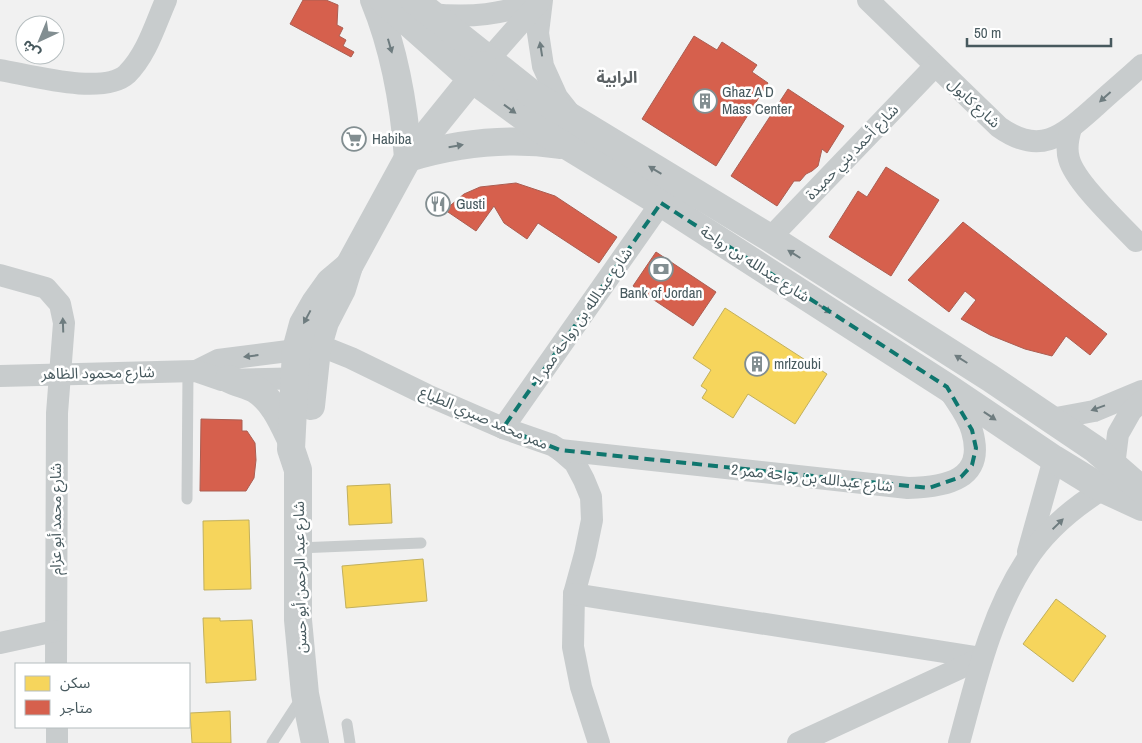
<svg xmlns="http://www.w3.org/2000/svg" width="1142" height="743" font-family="'Archivo Narrow','Noto Sans Arabic',sans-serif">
<rect width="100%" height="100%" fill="#f1f1f1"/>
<!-- homes -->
<g fill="#f6d55c" stroke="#c2b05d">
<path d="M 725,308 L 827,374 L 795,424 L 748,394 L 733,418 L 702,398 L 707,390 L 701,386 L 711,370 L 693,358 Z"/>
<path d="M 390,484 L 392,523 L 349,525 L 347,486 Z"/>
<path d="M 249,520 L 251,589 L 204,590 L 203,521 Z"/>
<path d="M 423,559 L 427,601 L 346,608 L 342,566 Z"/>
<path d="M 1056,599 L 1106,636 L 1073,682 L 1023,644 Z"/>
<path d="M 203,618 L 220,618 L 220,621 L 252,620 L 256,680 L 206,683 Z"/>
<path d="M 230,711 L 231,743 L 192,743 L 190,713 Z"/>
</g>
<!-- shops -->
<g fill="#d6604d" stroke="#ab5e52">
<path d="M 303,0 L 326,0 L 338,5 L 337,25 L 343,28 L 339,36 L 346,40 L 343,46 L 354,52 L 351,57 L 290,24 Z"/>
<path d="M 694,36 L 717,50 L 722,42 L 757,65 L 752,72 L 768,83 L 716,166 L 642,119 Z"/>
<path d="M 788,89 L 844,126 L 827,153 L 822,149 L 818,166 L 812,171 L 806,174 L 800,181 L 794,181 L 777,206 L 731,176 Z"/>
<path d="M 886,167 L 939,200 L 891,276 L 829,237 L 858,191 L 867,197 Z"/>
<path d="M 516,183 L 555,196 L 617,237 L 599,263 L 538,223 L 527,239 L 504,223 L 494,206 L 476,231 L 445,210 L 464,194 L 480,187 Z"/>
<path d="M 963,222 L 1107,334 L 1090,355 L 1066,336 L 1052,356 L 1025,349 L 990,335 L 961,319 L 976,300 L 965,291 L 949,312 L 908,280 Z"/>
<path d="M 656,252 L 716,292 L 693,326 L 633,286 Z"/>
<path d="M 201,419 L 242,420 L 242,431 L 247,431 L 255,443 L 256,460 L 254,478 L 246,491 L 200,491 Z"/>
</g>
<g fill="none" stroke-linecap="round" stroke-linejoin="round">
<!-- service -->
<g stroke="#c8cccd" stroke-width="11">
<path d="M 187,499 L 188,372"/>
<path d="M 298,548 L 421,543"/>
<path d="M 347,724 L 350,743"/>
<path d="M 272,743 L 302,697"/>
</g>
<!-- minor -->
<g stroke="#c8cccd" stroke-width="22">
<path d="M 542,0 L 538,33 L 543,66 L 557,97 L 572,116"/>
<path d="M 868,0 L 999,127 C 1041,157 1063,135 1096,106 C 1111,92 1127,79 1142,65"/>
<path d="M 430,14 C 471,18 502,15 540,0"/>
<path d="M 488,60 L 540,1"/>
<path d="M 0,70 C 30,75 103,96 127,74 C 147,54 155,25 166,0"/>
<path d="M 1071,128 C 1068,138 1066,149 1069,159 C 1075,182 1118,222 1136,241"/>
<path d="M 770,238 L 935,66"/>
<path d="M 0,275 L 46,288 L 60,304 L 64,323 L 57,413 L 56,664"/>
<path d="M 196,371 L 218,360 L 296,350 L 331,350 L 351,358 L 427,395 L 503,428 L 552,445 L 560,450 L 575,463 L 584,480 L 591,497 L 592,520 L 585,554 L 574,594 L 573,647 L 581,687 L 599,743"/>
<path d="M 0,376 L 196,371 L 222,380 L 310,378"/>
<path d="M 1051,419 L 1094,411 L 1142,391"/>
<path d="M 503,428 L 661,203"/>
<path d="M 560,450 L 908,488 C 946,487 986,480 972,431 C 968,416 957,403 949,390"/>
<path d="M 1114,466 L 1118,434 L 1131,411 L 1142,401"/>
<path d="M 1028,552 L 1054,459"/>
<path d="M 574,594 L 982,658"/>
<path d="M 0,643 L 55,631"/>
<path d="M 57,727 L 57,743"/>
<path d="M 798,743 L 982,658"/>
<path d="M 959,743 C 976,681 990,616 1026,561 C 1045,531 1074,507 1103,489"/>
</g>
<!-- tertiary -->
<g stroke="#c8cccd" stroke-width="28">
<path d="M 374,0 C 395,51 404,104 408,158 C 458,143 508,137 560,145"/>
<path d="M 383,0 L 472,79 L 543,131 L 661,203 L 947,387 L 1054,459 L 1103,489 L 1142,507"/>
<path d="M 414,0 L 531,93 L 770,238 L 990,378 L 1095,449 L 1142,490"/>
<path d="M 229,379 C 237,383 247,385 255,389 C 273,400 282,421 291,440"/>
<path d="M 311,406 L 317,349 L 325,322 L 342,289 L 349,266 L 408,158 L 483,65"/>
<path d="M 315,743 L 305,694 L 298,620 L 298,470 L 291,449 L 296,350 L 303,324 L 315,303 L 330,282 L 349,266"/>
</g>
</g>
<!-- one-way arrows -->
<defs><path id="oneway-solid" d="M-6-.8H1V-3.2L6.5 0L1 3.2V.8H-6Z" transform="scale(1.25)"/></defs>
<g fill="#6e7c7f">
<use href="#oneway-solid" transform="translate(390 46) rotate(74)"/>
<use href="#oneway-solid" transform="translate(541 49) rotate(-99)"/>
<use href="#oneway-solid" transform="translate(1105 97) rotate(138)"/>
<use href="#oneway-solid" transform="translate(510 109) rotate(36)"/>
<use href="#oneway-solid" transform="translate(456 146) rotate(-10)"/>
<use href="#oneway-solid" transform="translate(655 170) rotate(-149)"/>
<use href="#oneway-solid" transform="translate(794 254) rotate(-148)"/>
<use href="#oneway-solid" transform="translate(825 309) rotate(33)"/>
<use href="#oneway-solid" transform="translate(307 317) rotate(118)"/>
<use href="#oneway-solid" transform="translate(63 325) rotate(-92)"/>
<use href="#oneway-solid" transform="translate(251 356) rotate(173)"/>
<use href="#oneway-solid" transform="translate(961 359) rotate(-148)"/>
<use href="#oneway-solid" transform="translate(1098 408) rotate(160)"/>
<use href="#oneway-solid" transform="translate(990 416) rotate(34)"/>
<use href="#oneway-solid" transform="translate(1058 524) rotate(-44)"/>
</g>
<!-- marked area -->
<path fill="none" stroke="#0f766e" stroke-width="4" stroke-dasharray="10 6" stroke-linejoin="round" d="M 661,203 L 947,387 L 972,430 L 976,448 L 972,465 L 961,477 L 929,488 L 560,450 L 503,428 Z"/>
<!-- icons -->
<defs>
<g id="building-ring" transform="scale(1.25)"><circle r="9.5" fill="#fff" stroke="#828e91" stroke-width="1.5"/><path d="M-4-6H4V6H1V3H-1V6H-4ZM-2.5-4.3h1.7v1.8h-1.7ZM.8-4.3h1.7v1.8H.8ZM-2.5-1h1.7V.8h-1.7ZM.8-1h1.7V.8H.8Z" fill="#828e91"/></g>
<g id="supermarket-ring" transform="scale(1.25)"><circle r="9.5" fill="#fff" stroke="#828e91" stroke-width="1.5"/><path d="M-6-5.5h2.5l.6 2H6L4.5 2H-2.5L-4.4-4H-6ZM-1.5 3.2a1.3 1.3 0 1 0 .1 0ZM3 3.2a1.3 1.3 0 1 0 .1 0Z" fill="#828e91"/></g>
<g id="restaurant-ring" transform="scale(1.25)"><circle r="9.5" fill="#fff" stroke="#828e91" stroke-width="1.5"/><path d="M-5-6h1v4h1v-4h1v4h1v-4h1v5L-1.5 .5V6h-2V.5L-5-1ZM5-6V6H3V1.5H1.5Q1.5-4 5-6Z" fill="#828e91"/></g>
<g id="bank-ring" transform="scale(1.25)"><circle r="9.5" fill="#fff" stroke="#828e91" stroke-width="1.5"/><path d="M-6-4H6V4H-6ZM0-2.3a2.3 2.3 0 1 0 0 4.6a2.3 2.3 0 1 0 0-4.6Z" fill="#828e91"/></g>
</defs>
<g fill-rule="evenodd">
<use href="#building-ring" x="705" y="101"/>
<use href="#supermarket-ring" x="354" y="139"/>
<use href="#restaurant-ring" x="438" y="204"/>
<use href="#bank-ring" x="661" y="269"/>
<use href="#building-ring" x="757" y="364"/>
</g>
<g text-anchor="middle" stroke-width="5" stroke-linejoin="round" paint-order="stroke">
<!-- poi labels -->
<g font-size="15" fill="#47595e" stroke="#fff" text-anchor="start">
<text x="722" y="97">Ghaz A D<tspan x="722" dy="17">Mass Center</tspan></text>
<text x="372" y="144">Habiba</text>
<text x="456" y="209">Gusti</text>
<text x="661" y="298" text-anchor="middle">Bank of Jordan</text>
<text x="774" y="369">mrlzoubi</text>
</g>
<!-- street labels -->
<g font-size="15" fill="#47595e" stroke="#fff">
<text transform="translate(974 103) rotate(43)" y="5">شارع كابول</text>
<text transform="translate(852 152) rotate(-46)" y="5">شارع أحمد بني حميدة</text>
<text transform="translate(755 264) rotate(33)" y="5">شارع عبدالله بن رواحة</text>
<text transform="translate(582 316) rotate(-55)" y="5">شارع عبدالله بن رواحة ممر 1</text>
<text transform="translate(98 373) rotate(-1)" y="5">شارع محمود الظاهر</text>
<text transform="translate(484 418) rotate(23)" y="5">ممر محمد صبري الطباع</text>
<text transform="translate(812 478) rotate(6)" y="5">شارع عبدالله بن رواحة ممر 2</text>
<text transform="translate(56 519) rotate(-90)" y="5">شارع محمد أبو عزام</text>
<text transform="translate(300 577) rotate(-91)" y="5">شارع عبد الرحمن أبو حسن</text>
</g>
<!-- neighbourhood labels -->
<g font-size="16" font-weight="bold" fill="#5c6265" stroke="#fff">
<text x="617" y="83">الرابية</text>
</g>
</g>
<!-- legend -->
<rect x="15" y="663" width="175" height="65" fill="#ffffff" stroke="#b5bdbf"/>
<rect x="25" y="676" width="25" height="15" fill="#f6d55c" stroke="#b5bdbf"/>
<text x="60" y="688" font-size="15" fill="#47595e">سكن</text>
<rect x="25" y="700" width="25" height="15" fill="#d6604d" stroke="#b5bdbf"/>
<text x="60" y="713" font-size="15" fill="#47595e">متاجر</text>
<!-- north arrow -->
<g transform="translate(40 40) rotate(224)"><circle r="24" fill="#ffffff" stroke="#b5bdbf"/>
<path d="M0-4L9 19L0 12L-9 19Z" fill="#828e91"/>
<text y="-8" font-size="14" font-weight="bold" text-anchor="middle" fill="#47595e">ش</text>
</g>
<!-- scale -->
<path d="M967 38v8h144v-8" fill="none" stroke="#47595e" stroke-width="2.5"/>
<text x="974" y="38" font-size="15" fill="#47595e" stroke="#ffffff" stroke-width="4" paint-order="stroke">50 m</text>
</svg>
